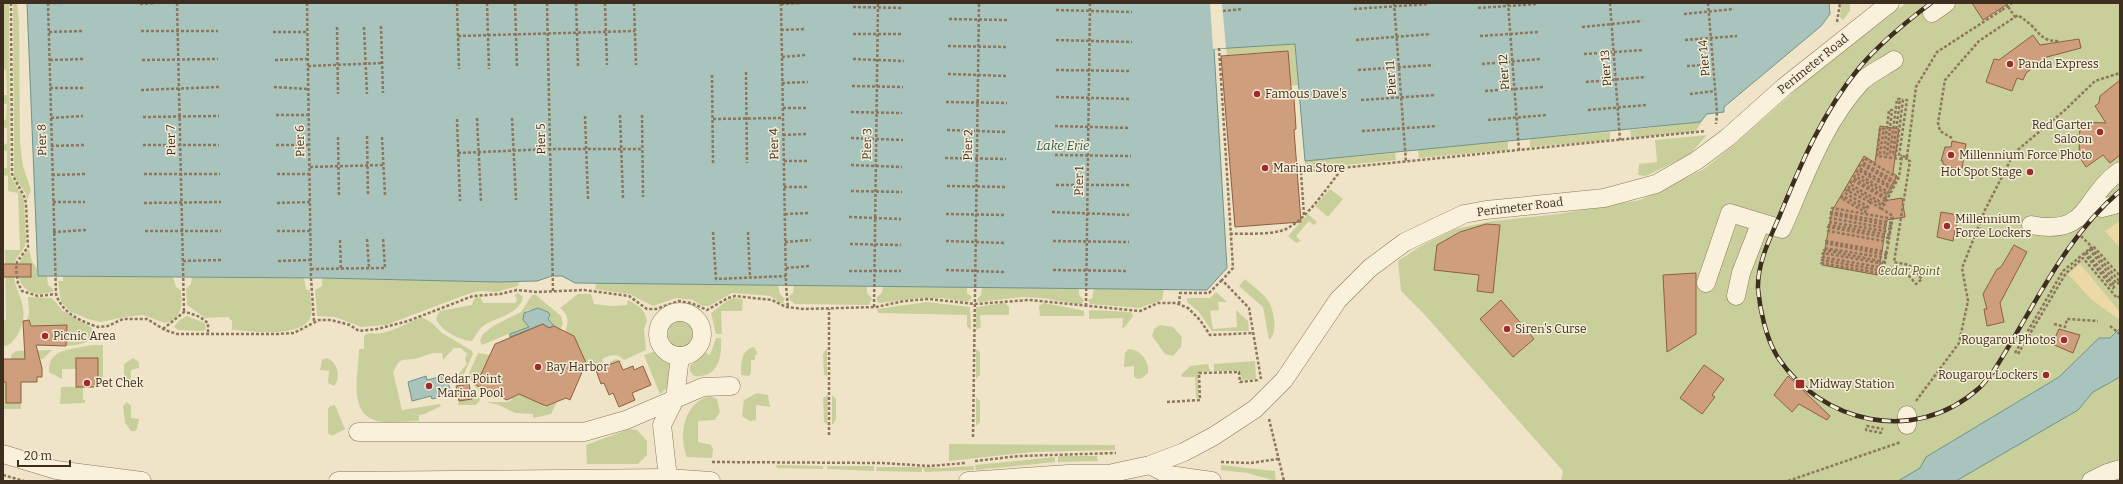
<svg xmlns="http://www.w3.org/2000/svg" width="2123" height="484" font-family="Bitter,serif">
<rect width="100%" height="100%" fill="#f0e4c8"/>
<!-- green -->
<g fill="#c9cf9b">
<path d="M 3,3 L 9,3 L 10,175 L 24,199 L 26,241 C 25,251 16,255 14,265 C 10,292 35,304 17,336 C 13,341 10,346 3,346 L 3,321 L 6,320 L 5,250 L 20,250 L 18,193 L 8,191 L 8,176 L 3,175 L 3,168 L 7,168 L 7,151 L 3,150 L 3,143 L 7,144 L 7,128 L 3,127 L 3,120 L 6,120 L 7,104 L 3,103 L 3,95 L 7,95 L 6,70 L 3,69 Z"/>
<path d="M 13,3 L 17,3 L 19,21 L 20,143 L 23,166 L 31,190 L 27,200 L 26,194 L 14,176 Z"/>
<path d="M 1841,3 L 1850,4 L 1850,11 L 1843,20 L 1840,17 Z"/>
<path d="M 1906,3 L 2120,3 L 2120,481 L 1561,481 L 1563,471 L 1424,314 L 1401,291 L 1398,261 L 1419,247 L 1455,229 L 1493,221 L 1558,214 L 1640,200 L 1704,169 L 1734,145 L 1820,69 Z"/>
<path d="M 1295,44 L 1298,85 L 1291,86 L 1288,51 L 1227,55 L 1226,48 Z"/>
<path d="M 1707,114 L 1695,132 L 1631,138 L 1630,130 L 1700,122 Z"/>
<path d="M 1610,132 L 1610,140 L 1530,147 L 1530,139 Z"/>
<path d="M 1707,135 L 1689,155 L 1646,176 L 1638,175 L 1639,164 L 1657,162 L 1655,140 Z"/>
<path d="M 1508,141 L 1508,150 L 1419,158 L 1418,149 Z"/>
<path d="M 1395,153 L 1396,160 L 1305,169 L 1305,161 Z"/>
<path d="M 1330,189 L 1343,199 L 1328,217 L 1315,206 Z"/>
<path d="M 1308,214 L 1317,222 L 1314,225 L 1309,221 L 1296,236 L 1301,241 L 1296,243 L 1288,236 Z"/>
<path d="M 29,249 L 32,262 L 37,268 L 38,276 L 47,276 L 48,285 L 53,289 L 54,291 C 33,300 14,287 19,264 C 20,258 26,253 29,249 Z"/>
<path d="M 63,276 L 173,277 L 176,287 L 181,290 C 182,305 183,318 165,323 L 143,315 L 125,317 L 101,322 L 88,319 L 71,312 L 61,302 L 58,281 L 63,281 Z"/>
<path d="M 192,277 L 304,278 L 306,289 L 310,291 C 310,298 313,309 311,316 C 304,339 250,331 232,330 L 232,320 L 230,320 L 229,317 L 205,318 L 187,305 L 186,289 L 191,284 Z"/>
<path d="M 322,278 L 496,282 L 519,282 L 518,286 L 496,292 L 480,291 L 468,294 L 386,325 L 361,327 L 335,317 L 317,316 L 315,290 L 322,286 Z"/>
<path d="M 1245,279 C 1252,286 1266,295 1270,304 C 1274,313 1278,333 1269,340 L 1263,307 L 1239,286 Z"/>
<path d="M 596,283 L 778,285 L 780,294 L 785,299 L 783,303 L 780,303 L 770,296 L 732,293 L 709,306 L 702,306 L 693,300 L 676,298 L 653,306 L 629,294 L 595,289 Z"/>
<path d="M 794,285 L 867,286 L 867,293 L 872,298 L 869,305 L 795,304 L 790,300 L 789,296 L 793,293 Z"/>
<path d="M 883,286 L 967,287 L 967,293 L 972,297 L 968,302 L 942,298 L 919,298 L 880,303 L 877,302 L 877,297 L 882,293 Z"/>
<path d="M 982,287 L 1079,288 L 1079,295 L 1084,300 L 1082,304 L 1077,304 L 1042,298 L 1023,297 L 979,302 L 977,299 L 981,295 Z"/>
<path d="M 1094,288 L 1164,289 L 1162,300 L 1139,308 L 1090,304 L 1088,300 L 1092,298 Z"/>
<path d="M 1216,292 L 1227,302 L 1218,302 L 1219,310 L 1210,311 L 1213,329 L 1237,327 L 1236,310 L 1248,321 L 1249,331 L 1212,331 L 1198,311 L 1187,302 L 1187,298 L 1210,298 Z"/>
<path d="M 518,293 L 523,297 C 520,315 495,317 483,326 C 478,330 476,336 472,341 C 461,341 439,330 436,318 L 440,311 L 472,305 L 473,301 L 476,297 L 481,298 L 483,303 L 515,303 L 517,300 L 515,295 Z"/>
<path d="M 578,294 L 591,294 L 594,304 L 612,306 L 627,305 L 628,300 L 640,307 L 645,314 L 647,321 L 644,329 L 646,350 L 624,360 C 617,353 610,355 602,359 L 604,365 L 616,359 L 622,361 L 601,368 L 597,372 L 591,370 L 593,364 L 581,360 L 583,356 L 574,336 L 565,332 C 569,322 569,315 560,308 Z"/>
<path d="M 532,295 L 536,295 L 561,316 L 563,324 L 560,329 L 554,326 L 548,319 L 550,317 L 544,310 L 527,310 L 525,322 L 529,325 L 528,328 L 517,331 L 510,337 L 508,334 L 482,345 L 480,341 L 482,335 L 493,326 L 521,312 Z"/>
<path d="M 28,297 L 52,298 L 63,311 L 92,328 L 94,335 C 89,344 76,345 66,346 L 66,325 L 27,326 L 29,312 Z"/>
<path d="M 733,298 L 743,299 L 742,311 L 721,311 L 722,334 L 716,334 L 711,313 L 728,300 Z"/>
<path d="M 927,302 L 970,307 L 971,330 L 967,326 L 967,315 L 878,313 L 877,309 Z"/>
<path d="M 1005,303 L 1009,307 L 1009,315 L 980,315 L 981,327 L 976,330 L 976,307 Z"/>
<path d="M 1044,303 L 1081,310 L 1084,311 L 1084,316 L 1040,316 L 1039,306 Z"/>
<path d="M 1091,310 L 1131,312 L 1133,316 L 1125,327 L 1122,328 L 1123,318 L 1089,319 L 1089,311 Z"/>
<path d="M 187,316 L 205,323 L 206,329 L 203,331 L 178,330 L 174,327 C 178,321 180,319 187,316 Z"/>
<path d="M 422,317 L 432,323 L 442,333 L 472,351 L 473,354 L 464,374 L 456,377 L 467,364 L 465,359 L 467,354 L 461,348 L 454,348 L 443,360 L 442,353 L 433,353 L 415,359 L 402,360 L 398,363 L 393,372 L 402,410 L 440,404 L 441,406 L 425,414 L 419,415 L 419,421 C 407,421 396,423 385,422 C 345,420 359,374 359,349 L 364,349 L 364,336 C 369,331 375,335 382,333 C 396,330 409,322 422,317 Z"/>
<circle cx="682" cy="334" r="14"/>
<path d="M 1160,325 L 1173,327 L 1182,337 L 1181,347 L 1173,356 L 1165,354 L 1152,336 L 1154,329 Z"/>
<path d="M 716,338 L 721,338 C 722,357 719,378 694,376 L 690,371 L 690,366 L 705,352 L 710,355 Z"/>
<path d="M 91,345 L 103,345 L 103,381 L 100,386 L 98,387 L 98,358 L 76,369 L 62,369 L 62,379 L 49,372 C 48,347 73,350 91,345 Z"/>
<path d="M 754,347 L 758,354 L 755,355 L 755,360 L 751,360 L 751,373 L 749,376 L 741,375 C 741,364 741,349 754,347 Z"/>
<path d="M 827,348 L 827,377 L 824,374 L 823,354 Z"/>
<path d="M 976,349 L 980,352 L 980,375 L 976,379 Z"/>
<path d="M 1128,349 C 1140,349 1150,361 1148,373 L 1142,378 L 1138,379 L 1134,377 L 1134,366 L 1124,367 L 1125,353 Z"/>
<path d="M 52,350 L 43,359 L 11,359 L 11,355 L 16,351 Z"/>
<path d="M 656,351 L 672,365 L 667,388 L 660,394 L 644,355 Z"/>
<path d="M 478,353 L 490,355 L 482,371 C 490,386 485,390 504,398 C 487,401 472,389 469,373 Z"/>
<path d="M 133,358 L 139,362 L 139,368 L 131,370 L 131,381 L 127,385 L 124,382 L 124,364 Z"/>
<path d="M 326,358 C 337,360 342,378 334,386 L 328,383 L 329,371 L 320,370 L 322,360 Z"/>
<path d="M 1255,361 L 1256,379 L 1242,380 L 1240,371 L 1214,371 L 1214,364 Z"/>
<path d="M 1208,364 L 1210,371 L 1198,372 L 1199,397 L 1196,398 L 1195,377 L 1182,377 L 1181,375 L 1190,366 Z"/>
<path d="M 3,382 L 6,382 L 21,403 L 21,409 L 3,409 Z"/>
<path d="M 61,387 L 83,387 L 83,400 L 85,400 L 85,403 L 60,404 Z"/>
<path d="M 472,391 L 479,396 L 480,400 L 476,405 L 458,405 L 459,401 L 472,399 Z"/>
<path d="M 757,393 L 768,395 L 770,407 L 756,405 L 756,420 L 750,421 L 742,416 L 744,400 Z"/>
<path d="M 519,394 L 542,401 L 544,407 L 557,402 L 551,414 L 533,418 L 533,414 L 515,413 L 499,405 L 486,402 L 507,402 L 512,400 L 511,398 Z"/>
<path d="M 828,395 L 827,424 L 824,422 L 823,398 Z"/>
<path d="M 832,395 L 836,399 L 836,420 L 832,425 Z"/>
<path d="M 710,396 L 717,399 L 720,412 L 715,420 L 698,421 L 698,442 L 711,445 L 713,449 L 712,458 L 687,457 C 678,435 684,402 710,396 Z"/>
<path d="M 976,397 L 980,401 L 980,422 L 976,426 Z"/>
<path d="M 127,402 L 131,406 L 131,418 L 139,419 L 137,429 L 135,431 L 131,431 L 125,423 L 123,406 Z"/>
<path d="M 335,405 L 345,429 L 332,436 L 328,433 L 328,409 L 330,406 Z"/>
<path d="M 629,429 L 637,430 L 647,441 L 647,455 L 638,464 L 587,464 L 586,445 Z"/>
<path d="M 949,444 L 1115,445 L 1115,450 L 1033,452 L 949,461 Z"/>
<path d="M 1058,456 L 1097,456 L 1098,461 L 1058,462 Z"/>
<path d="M 1055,457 L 1055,462 L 976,470 L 975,465 Z"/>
<path d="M 776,465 L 823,466 L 823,469 L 777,468 Z"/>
<path d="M 1221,465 L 1275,471 L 1276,481 L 1247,473 L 1221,470 Z"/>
<path d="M 827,466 L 874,466 L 874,471 L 827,469 Z"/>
<path d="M 974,466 L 974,470 L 925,472 L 923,467 L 940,468 Z"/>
<path d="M 877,467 L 922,467 L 922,472 L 876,471 Z"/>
</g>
<!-- sand -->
<g fill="#ecd9a5">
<path d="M 2120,221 L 2120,248 L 2105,231 Z"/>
<path d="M 2080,264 L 2120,312 L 2120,320 L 2092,300 L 2068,274 Z"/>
</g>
<!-- water -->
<g fill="#a9c4bc" stroke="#6f938a">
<path d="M 27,3 L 1829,3 L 1830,14 L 1821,26 L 1724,107 L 1724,112 L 1707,114 L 1700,122 L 1305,161 L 1295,44 L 1214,49 L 1227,268 L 1207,290 L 575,283 L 562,276 L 552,276 L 537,281 L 497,282 L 322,278 L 38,276 Z"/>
<path d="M 538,308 L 548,312 L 550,315 L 548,319 L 554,326 L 549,328 L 543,324 L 510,337 L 510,334 L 529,327 L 523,320 L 524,313 Z"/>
<path d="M 2120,328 L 2120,377 L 2093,392 L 2078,410 L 1956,481 L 1898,481 L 1920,468 L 1926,457 L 2059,377 L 2099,338 L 2110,338 Z"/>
<path d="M 426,376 L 427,380 L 443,376 L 446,378 L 451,391 L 448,395 L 432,399 L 431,396 L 412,401 L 408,382 Z"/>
</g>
<!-- pier -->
<path fill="#f0e4c8" d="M 1210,3 L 1222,3 L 1226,48 L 1213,49 Z"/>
<!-- building -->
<g fill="#cf9f7d" stroke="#8d5f41">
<path d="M 1972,3 L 2009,3 L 1983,20 Z"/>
<path d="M 2033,35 L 2040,45 L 2079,39 L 2081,48 L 2047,57 L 2026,73 L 2023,80 L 2017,78 L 2012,91 L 1986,82 L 1994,59 L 1999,60 Z"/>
<path d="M 1288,51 L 1292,99 L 1294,99 L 1295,113 L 1296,129 L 1294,130 L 1301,222 L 1235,227 L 1221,56 Z"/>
<path d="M 2120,80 L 2120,155 L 2110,163 L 2103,155 L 2086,167 L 2079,156 L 2080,122 L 2106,123 L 2095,106 L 2099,103 L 2100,96 Z"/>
<path d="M 1880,126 L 1899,129 L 1893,173 L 1897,176 L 1883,201 L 1902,198 L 1905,217 L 1887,220 L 1878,275 L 1822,265 L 1832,211 L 1864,156 L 1875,163 Z"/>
<path d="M 1952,141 L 1966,144 L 1962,169 L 1949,167 L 1943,164 L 1943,161 L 1941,161 L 1945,147 L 1951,147 Z"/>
<path d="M 1941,212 L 1958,215 L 1953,241 L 1937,237 Z"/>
<path d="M 1486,224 L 1500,225 L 1493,293 L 1477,291 L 1479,275 L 1434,270 L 1437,245 L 1460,232 Z"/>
<path d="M 2014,245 L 2027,252 L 2000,303 L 2004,322 L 1987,326 L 1984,309 L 1987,309 L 1983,294 L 1997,269 L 2001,267 Z"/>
<rect x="3" y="264" width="28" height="13"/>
<path d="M 1696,273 L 1696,334 L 1667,352 L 1663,275 Z"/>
<path d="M 1501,300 L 1534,339 L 1513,357 L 1480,319 Z"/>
<path d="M 29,320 L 31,326 L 67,325 L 66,346 L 36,345 L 42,368 L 42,377 L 37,377 L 37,382 L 21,382 L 21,403 L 6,403 L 6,382 L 3,382 L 3,359 L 25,359 L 23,321 Z"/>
<path d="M 543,324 L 549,328 L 554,326 L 574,336 L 586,363 L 570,400 L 566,398 L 546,406 L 519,394 L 507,400 L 476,385 L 495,344 Z"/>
<path d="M 2059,329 L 2080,335 L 2073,353 L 2052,344 Z"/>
<rect x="76" y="358" width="22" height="29"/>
<path d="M 619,361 L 623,370 L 633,366 L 634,370 L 643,366 L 651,385 L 632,393 L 635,400 L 619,407 L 613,393 L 609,395 L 604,383 L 601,384 L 596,370 Z"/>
<path d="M 1704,365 L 1724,379 L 1712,395 L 1715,397 L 1702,414 L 1680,398 Z"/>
<path d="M 1788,376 L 1830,416 L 1827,420 L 1799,404 L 1792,412 L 1774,395 Z"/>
<path d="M 469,384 L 472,399 L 459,401 L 456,386 Z"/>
</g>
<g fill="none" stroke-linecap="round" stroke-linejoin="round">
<!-- minor casing -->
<g stroke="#8d765c" stroke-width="19">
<g id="minor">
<path d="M 1932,13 L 1946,3"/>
<path d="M 2092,202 L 2102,208 L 2114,205 L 2120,200"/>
<path d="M 2031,225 C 2090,237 2083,196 2120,171"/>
<path d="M 1706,283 L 1730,213 L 1782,229 C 1804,179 1823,123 1861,82 C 1870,73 1884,67 1894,60"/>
<path d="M 1736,296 L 1741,273 L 1760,224"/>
<circle cx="680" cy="334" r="22"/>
<path d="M 1907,415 L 1907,425"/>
<path d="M 358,432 L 584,432 L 626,420 L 703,387 L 731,386"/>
<path d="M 3,454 L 56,470 L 142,481"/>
<path d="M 1150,465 L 1169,475 L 1212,481"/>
<path d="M 668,478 L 662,425 L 675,399 L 680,356"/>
<path d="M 338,481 L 668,478 L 711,481"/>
<path d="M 968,481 L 1068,474 L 1108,474 L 1150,465 L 1184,452 L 1214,436 L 1255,409 L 1284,380 L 1338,300 L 1370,268 L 1405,242 L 1464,214 L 1486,210 L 1604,198 L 1656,184 L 1696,161 L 1727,138 L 1784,87 L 1890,3"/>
<path d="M 2091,481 L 2107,473 L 2120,469"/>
</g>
</g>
<!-- path -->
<g stroke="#8d765c" stroke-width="2.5" stroke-dasharray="3 2" stroke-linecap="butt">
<path d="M 11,3 L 12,174 L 25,198 L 26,204 L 28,247 L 17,262 L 16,270 L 18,283 L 22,291 L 38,296 L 56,294"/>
<path d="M 48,3 L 56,294 C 62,313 80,321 98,327 L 108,326 L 123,319 L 147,319 L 165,330 L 177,334 L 278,334 L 294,333 L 319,320 L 331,320 L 350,325 L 359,331 L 377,329 L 408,321 L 473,296 L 500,294 L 517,290 L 536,292 L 584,290 L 629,296 L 647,309 L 656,309 L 679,301 L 691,303 L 707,310 L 728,298 L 735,296 L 772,300 L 786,307 L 804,309 L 876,307 L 904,301 L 929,299 L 975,304 L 1029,300 L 1140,311 L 1158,303 L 1176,303 L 1188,308 L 1200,320 L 1210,335 L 1253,333"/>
<path d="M 48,3 L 60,3"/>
<path d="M 177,3 L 184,312"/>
<path d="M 307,3 L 311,278 L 314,321"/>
<path d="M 457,3 L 459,69"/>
<path d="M 487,3 L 489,69"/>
<path d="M 515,3 L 517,68"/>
<path d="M 547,3 L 553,291"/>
<path d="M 576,3 L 578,66"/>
<path d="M 605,3 L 607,65"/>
<path d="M 634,3 L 636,65"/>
<path d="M 781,3 L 786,285 L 788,308"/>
<path d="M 1394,3 L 1406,162"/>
<path d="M 1508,3 L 1519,150"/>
<path d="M 1610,3 L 1620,140"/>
<path d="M 1708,3 L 1717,112 L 1716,124"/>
<path d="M 140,4 L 155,3"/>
<path d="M 781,4 L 801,3"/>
<path d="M 853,7 L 903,8"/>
<path d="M 1478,8 L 1537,4"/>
<path d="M 1354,9 L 1428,4"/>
<path d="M 1056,10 L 1132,12"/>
<path d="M 1223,11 L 1242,9"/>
<path d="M 1684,14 L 1734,9"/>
<path d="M 2015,17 L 2018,15 C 2023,19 2027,21 2031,25 C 2040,34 2043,41 2057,41 L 2057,44"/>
<path d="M 949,19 L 1008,20"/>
<path d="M 1837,22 L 1840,3"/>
<path d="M 381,26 L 383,93"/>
<path d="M 337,27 L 338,94"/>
<path d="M 364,27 L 367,94"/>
<path d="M 1582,27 L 1642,21"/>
<path d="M 781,30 L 805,29"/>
<path d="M 141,31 L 218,31"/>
<path d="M 49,32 L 83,31"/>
<path d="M 273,32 L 307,32"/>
<path d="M 853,34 L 903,34"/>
<path d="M 458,36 L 635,31"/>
<path d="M 1480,36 L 1539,32"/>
<path d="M 1056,40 L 1132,42"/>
<path d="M 1356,40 L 1431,34"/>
<path d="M 1685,40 L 1737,36"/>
<path d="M 948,46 L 1007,47"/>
<path d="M 1219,48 L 1233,268 L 1222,280 L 1249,308 L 1261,379"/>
<path d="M 1584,54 L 1644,50"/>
<path d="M 782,57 L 806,55"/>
<path d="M 853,59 L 904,61"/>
<path d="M 50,60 L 83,59"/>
<path d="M 142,60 L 218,59"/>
<path d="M 275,60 L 307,59"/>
<path d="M 1482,64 L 1541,59"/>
<path d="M 308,66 L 383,63"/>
<path d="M 1687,66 L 1713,65"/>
<path d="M 1056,70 L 1131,71"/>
<path d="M 1358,70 L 1433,65"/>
<path d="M 746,72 L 747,163"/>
<path d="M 948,74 L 1007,76"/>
<path d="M 712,75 L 713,165"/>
<path d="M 1586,82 L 1646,77"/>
<path d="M 782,83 L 808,82"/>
<path d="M 852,86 L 903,87"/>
<path d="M 274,87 L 308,89"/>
<path d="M 50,88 L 84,88"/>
<path d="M 141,90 L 219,87"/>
<path d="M 1485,91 L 1543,87"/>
<path d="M 1690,94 L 1715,91"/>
<path d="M 1056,97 L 1131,99"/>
<path d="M 1361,100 L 1436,95"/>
<path d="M 946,102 L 1007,103"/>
<path d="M 783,108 L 807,108"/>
<path d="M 1588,110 L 1647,105"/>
<path d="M 851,112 L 902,113"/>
<path d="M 276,115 L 309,115"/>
<path d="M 620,115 L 623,198"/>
<path d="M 642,115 L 643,197"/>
<path d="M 585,116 L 588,199"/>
<path d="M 143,117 L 219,116"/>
<path d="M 51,118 L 83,116"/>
<path d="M 477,118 L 481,201"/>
<path d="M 512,118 L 516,200"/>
<path d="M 457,119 L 460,201"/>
<path d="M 713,119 L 783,118"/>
<path d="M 1488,120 L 1546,115"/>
<path d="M 1055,126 L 1130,128"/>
<path d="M 947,130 L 1006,132"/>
<path d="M 1362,131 L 1437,126"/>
<path d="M 783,135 L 807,134"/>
<path d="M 367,136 L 368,196"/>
<path d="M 338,137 L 339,197"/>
<path d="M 382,137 L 385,195"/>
<path d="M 851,138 L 903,140"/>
<path d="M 1952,138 L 1940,131 L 1938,123 L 1945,80 L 1979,41 L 2015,17 L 2007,5"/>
<path d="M 143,145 L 219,145"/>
<path d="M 276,145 L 309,145"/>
<path d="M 51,146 L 85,145"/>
<path d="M 458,153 L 550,149 L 642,149"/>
<path d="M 1055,155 L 1131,156"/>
<path d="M 1907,157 L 1916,87 L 1937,52 L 2002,10"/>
<path d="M 945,158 L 1006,159"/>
<path d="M 1902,159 L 1877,156 L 1880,128 L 1884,129 L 1880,153 L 1884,153 L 1889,110 L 1892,110 L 1887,154 L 1890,154 L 1897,99 L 1900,99 L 1893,155 L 1896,155 L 1903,100 L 1907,100 L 1899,156 L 1902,156"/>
<path d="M 784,161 L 809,161"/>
<path d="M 851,165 L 902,167"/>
<path d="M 310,167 L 383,165"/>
<path d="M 144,174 L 220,174"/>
<path d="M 277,174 L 310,174"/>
<path d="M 52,175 L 85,174"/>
<path d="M 1896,182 L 1862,162 L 1864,158 L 1898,178"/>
<path d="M 1056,185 L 1130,185"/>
<path d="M 947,186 L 1006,187"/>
<path d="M 784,187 L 809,187"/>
<path d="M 1893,187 L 1859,168 L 1861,164 L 1895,184"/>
<path d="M 851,191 L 902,192"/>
<path d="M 1850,191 L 1847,189 L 1849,187 L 1883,206"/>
<path d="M 1890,193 L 1856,173 L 1858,170 L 1892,189"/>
<path d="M 1887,198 L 1853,178 L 1855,176 L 1889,195"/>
<path d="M 53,202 L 85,202"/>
<path d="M 1870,202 L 1846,190 L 1845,193 L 1867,206 L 1866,209 L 1843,196 L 1841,198 L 1865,212 L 1871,202"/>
<path d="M 1870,202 L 1882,209"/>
<path d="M 144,203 L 221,202"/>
<path d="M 277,203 L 310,202"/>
<path d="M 1884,204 L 1850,184 L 1852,180 L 1887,200"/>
<path d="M 1052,212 L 1129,215"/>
<path d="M 785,214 L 810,213"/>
<path d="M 946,214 L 1005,215"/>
<path d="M 1304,215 L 1301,172 L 1706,131"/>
<path d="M 849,217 L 901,219"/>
<path d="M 1892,223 L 1831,212 L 1832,208 L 1893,219"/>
<path d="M 1891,229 L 1830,218 L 1831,214 L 1892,226"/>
<path d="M 145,231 L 221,231"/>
<path d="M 277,231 L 311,231"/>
<path d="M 53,232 L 87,230"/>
<path d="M 713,232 L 716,279 L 786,276"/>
<path d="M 748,232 L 750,278"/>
<path d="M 1230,234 C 1246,233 1265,235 1280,231 C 1304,225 1326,188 1342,169"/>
<path d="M 1890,235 L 1829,225 L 1829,222 L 1891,232"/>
<path d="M 2081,236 L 2091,246"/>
<path d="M 367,239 L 369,268"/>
<path d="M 340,240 L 341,269"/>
<path d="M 946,241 L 1005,243"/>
<path d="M 1053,241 L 1129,242"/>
<path d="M 785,242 L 811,240"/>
<path d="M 1889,242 L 1828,231 L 1828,227 L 1889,238"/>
<path d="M 850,244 L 901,245"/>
<path d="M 2089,249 L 2117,284 L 2120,282 L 2091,248"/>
<path d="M 2084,253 L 2113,288 L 2115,286 L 2086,252"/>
<path d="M 1887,255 L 1825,243 L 1826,241 L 1887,252"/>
<path d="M 183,261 L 221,260"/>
<path d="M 278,261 L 311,260"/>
<path d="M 1885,262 L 1824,250 L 1824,248 L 1886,258"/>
<path d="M 786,268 L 810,266"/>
<path d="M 1884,268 L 1822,257 L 1823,253 L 1885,264"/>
<path d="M 311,269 L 385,268 L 383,238"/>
<path d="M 946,270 L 1004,272"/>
<path d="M 1053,270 L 1128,271"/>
<path d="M 849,271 L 901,271"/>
<path d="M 1883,274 L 1891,268 L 1905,271 L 1916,284 L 1922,279 L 1909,265 L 1894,262 L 1910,161 L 1906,160 L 1907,157"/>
<path d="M 1883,274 L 1893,216 L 1882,209 L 1899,177 L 1902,156 L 1907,157"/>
<path d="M 1883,274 L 1821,263 L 1822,260 L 1884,271"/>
<path d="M 1179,304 L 1180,293 L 1209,293 L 1222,280"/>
<path d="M 1086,306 L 1090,3"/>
<path d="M 874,307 L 878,3"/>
<path d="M 2054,324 L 2065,327 L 2067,319 L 2098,321"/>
<path d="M 2110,326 L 2120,334"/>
<path d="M 163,329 L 184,312 C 194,314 201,317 208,323 L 208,334"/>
<path d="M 2015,353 L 2063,271 L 2093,246 L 2120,276"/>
<path d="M 2018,354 L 2066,273 L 2083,258 L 2117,298 L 2120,296"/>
<path d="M 1916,401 L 1959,343 L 1968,301 L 1962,268 L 1985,210 L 2014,153 L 2065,110 L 2095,81 L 2120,73"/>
<path d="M 1167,402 L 1200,400 L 1199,373 L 1239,372 L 1240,382 L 1259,380"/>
<path d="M 1269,419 L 1284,481"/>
<path d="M 1882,433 L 1866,430 L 1867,426 L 1883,429"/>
<path d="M 829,435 L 829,309"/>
<path d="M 973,437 L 979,3"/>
<path d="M 975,461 L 1019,456 L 1116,453"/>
<path d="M 712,462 L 881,463 L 930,466 L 965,463"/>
<path d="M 1221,462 L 1251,463 L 1278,459"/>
<path d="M 3,475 L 24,481"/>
<path d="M 1788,481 L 1901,442"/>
</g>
<!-- minor -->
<use href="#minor" stroke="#faf1dc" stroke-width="18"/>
<!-- rail casing -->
<g stroke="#3d2e20" stroke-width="4.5">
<path id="rail" d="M 1931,3 C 1906,22 1879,44 1859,68 C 1823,112 1801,163 1780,215 C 1770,238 1757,264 1758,289 C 1760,310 1766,338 1777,356 C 1821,424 1915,445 1978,389 C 1984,384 1988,377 1993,372 C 2033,310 2063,239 2120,191"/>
</g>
<!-- rail -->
<use href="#rail" stroke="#f7eed8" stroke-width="3" stroke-dasharray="9" stroke-linecap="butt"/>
<!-- path-bridge -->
<path stroke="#8d765c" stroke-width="2.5" stroke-dasharray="3 2" stroke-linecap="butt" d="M 2002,10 L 2012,3"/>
</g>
<!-- markers -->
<g fill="#9e2a2b" stroke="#f7eed8" stroke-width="1.5">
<circle cx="2010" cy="64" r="4"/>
<circle cx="1257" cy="94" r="4"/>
<circle cx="2100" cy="132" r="4"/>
<circle cx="1951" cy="155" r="4"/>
<circle cx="1265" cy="168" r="4"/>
<circle cx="2030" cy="172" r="4"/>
<circle cx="1947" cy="226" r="4"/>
<circle cx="1507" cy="329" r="4"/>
<circle cx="45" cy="336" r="4"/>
<circle cx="2064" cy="340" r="4"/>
<circle cx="538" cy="367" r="4"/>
<circle cx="2046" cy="375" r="4"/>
<circle cx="87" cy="383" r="4"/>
<rect x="1795" y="379" width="10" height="10" rx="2"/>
<circle cx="429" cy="386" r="4"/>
</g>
<g text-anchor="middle" stroke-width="3" stroke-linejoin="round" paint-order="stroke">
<!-- street labels -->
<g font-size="12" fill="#3d2e20" stroke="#f7eed8">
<text transform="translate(1704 58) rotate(-95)" y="4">Pier 14</text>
<text transform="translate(1813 64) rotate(-39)" y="4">Perimeter Road</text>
<text transform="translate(1606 68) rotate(-94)" y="4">Pier 13</text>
<text transform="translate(1504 72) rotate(-94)" y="4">Pier 12</text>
<text transform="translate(1391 78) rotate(-94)" y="4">Pier 11</text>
<text transform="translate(541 139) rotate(-91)" y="4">Pier 5</text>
<text transform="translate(42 140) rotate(-91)" y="4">Pier 8</text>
<text transform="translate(171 140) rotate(-91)" y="4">Pier 7</text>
<text transform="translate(300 141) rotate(-91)" y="4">Pier 6</text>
<text transform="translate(774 144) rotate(-91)" y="4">Pier 4</text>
<text transform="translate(867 144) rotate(-89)" y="4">Pier 3</text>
<text transform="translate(968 145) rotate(-89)" y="4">Pier 2</text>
<text transform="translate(1079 181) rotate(-89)" y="4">Pier 1</text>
<text transform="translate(1520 207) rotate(-7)" y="4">Perimeter Road</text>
</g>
<!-- poi labels -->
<g font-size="12" fill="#3d2e20" stroke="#f7eed8" text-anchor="start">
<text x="2018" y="68">Panda Express</text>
<text x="1265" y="98">Famous Dave's</text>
<text x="2092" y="129" text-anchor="end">Red Garter<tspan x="2092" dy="14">Saloon</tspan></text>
<text x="1959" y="159">Millennium Force Photo</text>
<text x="1273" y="172">Marina Store</text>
<text x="2022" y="176" text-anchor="end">Hot Spot Stage</text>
<text x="1955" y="223">Millennium<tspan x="1955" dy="14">Force Lockers</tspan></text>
<text x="1515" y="333">Siren's Curse</text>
<text x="53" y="340">Picnic Area</text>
<text x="2056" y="344" text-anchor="end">Rougarou Photos</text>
<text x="546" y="371">Bay Harbor</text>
<text x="2038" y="379" text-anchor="end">Rougarou Lockers</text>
<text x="437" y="383">Cedar Point<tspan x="437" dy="14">Marina Pool</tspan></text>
<text x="95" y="387">Pet Chek</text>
<text x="1809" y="388">Midway Station</text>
</g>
<!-- park labels -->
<g font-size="12" font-style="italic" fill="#4d5a26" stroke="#f7eed8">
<text x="1909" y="275">Cedar Point</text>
</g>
<!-- water labels -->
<g font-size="13" font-style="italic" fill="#2f5d5a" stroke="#f7eed8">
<text x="1063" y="150">Lake Erie</text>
</g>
</g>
<!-- border -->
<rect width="2123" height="484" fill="none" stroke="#3d2e20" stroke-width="8"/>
<!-- scale -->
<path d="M18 460v6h52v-6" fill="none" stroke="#3d2e20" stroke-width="2"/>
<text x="24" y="460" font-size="12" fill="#3d2e20" stroke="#f7eed8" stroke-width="3" paint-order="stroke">20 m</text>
</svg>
